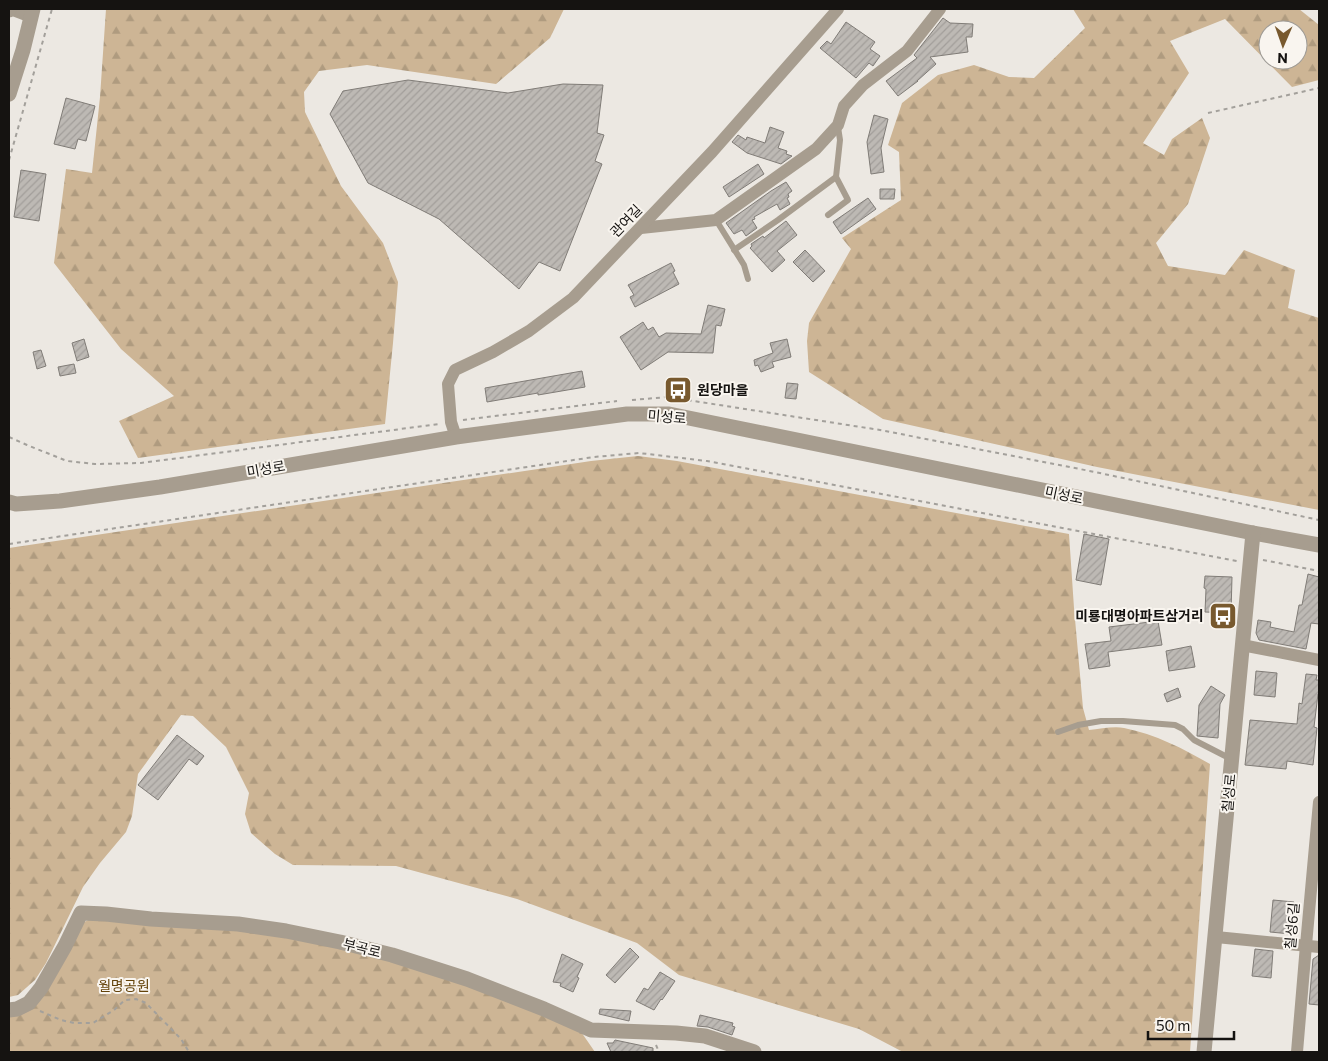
<svg xmlns="http://www.w3.org/2000/svg" width="1328" height="1061" font-family="Commissioner,'Noto Sans KR',sans-serif">
<defs>
<pattern id="forest-firs" width="22" height="20" patternUnits="userSpaceOnUse" patternTransform="scale(1.25)"><rect width="22" height="20" fill="#cdb595"/><path d="M5 1l3.5 6h-7zM16 11l3.5 6h-7z" fill="#af9b7f"/></pattern>
<pattern id="building-hatch" width="6" height="6" patternUnits="userSpaceOnUse" patternTransform="scale(1.25)"><rect width="6" height="6" fill="#bdb9b4"/><path d="M-1 1l2-2M0 6l6-6M5 7l2-2" fill="none" stroke="#a29e9a"/></pattern>
</defs>
<rect width="100%" height="100%" fill="#ece8e2"/>
<!-- forest -->
<g fill="url(#forest-firs)" fill-rule="evenodd">
<path d="M 106,9 L 564,9 L 550,38 L 496,84 L 367,65 L 319,71 L 304,92 L 305,112 L 341,186 L 383,243 L 398,282 L 393,343 L 385,424 L 138,458 L 119,421 L 174,396 L 121,349 L 54,263 L 66,169 L 92,173 L 100,97 Z"/>
<path d="M 1073,9 L 1299,9 L 1319,25 L 1319,80 L 1292,87 L 1225,19 L 1170,41 L 1189,73 L 1143,143 L 1164,155 L 1172,139 L 1202,118 L 1210,138 L 1188,204 L 1156,243 L 1168,266 L 1225,275 L 1244,250 L 1295,270 L 1288,308 L 1319,318 L 1319,510 L 1097,467 L 883,419 L 809,372 L 807,341 L 809,323 L 851,249 L 842,238 L 901,200 L 899,152 L 888,145 L 902,103 L 938,75 L 974,65 L 1009,77 L 1034,78 L 1085,28 ZM 1268,30 L 1298,30 L 1298,60 L 1268,60 Z"/>
<path d="M 638,456 L 677,461 L 1069,534 L 1074,608 L 1083,708 L 1089,730 C 1100,729 1114,726 1124,728 C 1155,734 1184,749 1210,764 L 1190,1052 L 903,1052 L 859,1029 L 679,975 L 637,943 L 517,899 L 396,866 L 293,865 L 275,854 L 251,833 L 245,814 L 249,793 L 226,747 L 193,716 L 181,715 L 138,774 L 132,816 L 126,832 L 100,863 L 83,887 L 46,963 L 35,980 L 18,995 L 9,997 L 9,548 L 591,461 Z"/>
<path d="M 95,917 L 273,932 L 411,966 L 577,1026 L 595,1052 L 9,1052 L 9,1014 L 22,1011 L 82,923 Z"/>
</g>
<!-- building -->
<g fill="url(#building-hatch)" stroke="#807c77">
<path d="M 943,18 L 950,23 L 973,24 L 972,37 L 966,37 L 968,52 L 930,57 L 936,64 L 917,81 L 918,81 L 898,96 L 886,81 L 917,58 L 914,55 Z"/>
<path d="M 846,22 L 875,42 L 870,49 L 880,56 L 873,66 L 869,63 L 856,78 L 820,48 L 827,41 L 831,44 Z"/>
<path d="M 408,80 L 508,93 L 563,84 L 603,85 L 597,133 L 604,135 L 595,161 L 602,164 L 560,271 L 539,262 L 519,289 L 439,219 L 368,183 L 330,114 L 343,91 Z"/>
<path d="M 66,98 L 95,106 L 86,141 L 78,139 L 75,149 L 54,144 Z"/>
<path d="M 874,115 L 888,119 L 881,148 L 884,172 L 871,174 L 867,142 Z"/>
<path d="M 770,127 L 784,132 L 778,148 L 787,151 L 786,154 L 792,156 L 781,164 L 747,153 L 732,142 L 738,135 L 746,140 L 747,137 L 765,143 Z"/>
<path d="M 758,164 L 764,174 L 729,197 L 723,187 Z"/>
<path d="M 21,170 L 46,174 L 39,221 L 14,217 Z"/>
<path d="M 786,182 L 792,191 L 788,194 L 789,197 L 787,198 L 790,204 L 780,210 L 777,204 L 754,217 L 755,219 L 752,220 L 757,228 L 746,236 L 742,230 L 734,234 L 726,223 L 771,191 Z"/>
<path d="M 880,189 L 895,189 L 894,199 L 880,199 Z"/>
<path d="M 868,198 L 876,209 L 841,234 L 833,222 Z"/>
<path d="M 786,221 L 797,235 L 777,251 L 785,260 L 772,272 L 750,248 L 752,246 L 751,244 L 763,236 L 764,238 Z"/>
<path d="M 805,250 L 825,271 L 813,282 L 793,262 Z"/>
<path d="M 671,263 L 675,271 L 673,272 L 679,284 L 635,307 L 630,297 L 634,295 L 628,285 Z"/>
<path d="M 708,305 L 725,309 L 721,326 L 716,325 L 713,353 L 668,352 L 641,370 L 620,337 L 643,322 L 648,330 L 653,327 L 659,337 L 666,333 L 701,334 Z"/>
<path d="M 84,339 L 89,357 L 77,361 L 72,343 Z"/>
<path d="M 787,339 L 791,357 L 772,362 L 774,367 L 761,372 L 758,365 L 755,366 L 754,360 L 773,353 L 770,343 Z"/>
<path d="M 41,350 L 46,366 L 37,369 L 33,352 Z"/>
<path d="M 74,364 L 76,373 L 60,376 L 58,367 Z"/>
<path d="M 582,371 L 585,387 L 538,395 L 538,393 L 487,402 L 485,388 Z"/>
<path d="M 787,383 L 798,384 L 796,399 L 785,398 Z"/>
<path d="M 1084,534 L 1109,539 L 1101,585 L 1076,580 Z"/>
<path d="M 1308,574 L 1319,577 L 1319,624 L 1311,623 L 1306,649 L 1259,640 L 1256,633 L 1258,620 L 1271,622 L 1270,627 L 1294,632 L 1299,605 L 1302,605 Z"/>
<path d="M 1205,576 L 1232,577 L 1231,613 L 1205,612 L 1206,589 L 1204,588 Z"/>
<path d="M 1158,621 L 1162,645 L 1108,652 L 1110,666 L 1089,669 L 1085,644 L 1111,641 L 1109,627 Z"/>
<path d="M 1191,646 L 1195,667 L 1169,671 L 1166,651 Z"/>
<path d="M 1256,671 L 1277,673 L 1275,697 L 1254,695 Z"/>
<path d="M 1306,674 L 1317,675 L 1316,680 L 1319,680 L 1319,694 L 1318,694 L 1314,727 L 1317,728 L 1313,765 L 1287,761 L 1286,769 L 1245,765 L 1250,720 L 1297,724 L 1299,703 L 1302,704 Z"/>
<path d="M 1211,686 L 1225,695 L 1220,704 L 1218,738 L 1197,736 L 1199,705 Z"/>
<path d="M 1178,688 L 1181,697 L 1167,702 L 1164,694 Z"/>
<path d="M 177,735 L 204,756 L 197,765 L 189,759 L 158,800 L 138,785 Z"/>
<path d="M 1273,900 L 1294,902 L 1291,934 L 1270,932 Z"/>
<path d="M 630,948 L 639,957 L 615,983 L 606,975 Z"/>
<path d="M 1255,949 L 1273,951 L 1271,978 L 1252,976 Z"/>
<path d="M 562,954 L 583,964 L 577,977 L 579,978 L 573,992 L 560,986 L 561,983 L 553,982 Z"/>
<path d="M 1319,955 L 1319,1005 L 1309,1004 L 1313,959 Z"/>
<path d="M 660,972 L 675,981 L 662,1000 L 661,999 L 654,1010 L 636,1001 L 644,988 L 648,990 Z"/>
<path d="M 600,1009 L 631,1011 L 629,1021 L 599,1014 Z"/>
<path d="M 700,1015 L 733,1023 L 732,1026 L 735,1027 L 732,1035 L 708,1027 L 697,1026 Z"/>
<path d="M 615,1040 L 653,1048 L 653,1052 L 611,1052 L 607,1043 L 613,1043 Z"/>
</g>
<g fill="none" stroke-linecap="round" stroke-linejoin="round">
<!-- path -->
<g stroke="#a3a09b" stroke-width="2" stroke-dasharray="4 4" stroke-linecap="butt">
<path d="M 1208,113 L 1319,88"/>
<path d="M 9,160 L 52,9"/>
<path d="M 632,400 L 668,397 L 880,430 L 1095,472 L 1319,520"/>
<path d="M 463,420 L 617,401"/>
<path d="M 9,437 L 27,445 L 67,461 L 95,464 L 141,463 L 439,424"/>
<path d="M 9,544 L 594,457 L 639,453 L 707,461 L 1237,561"/>
<path d="M 1263,560 L 1319,571"/>
<path d="M 40,1011 L 61,1020 L 74,1023 L 93,1023 L 114,1010 L 125,1000 L 136,999 L 146,1003 L 181,1039 L 189,1052"/>
<path d="M 656,1045 L 659,1052"/>
</g>
<!-- service -->
<g stroke="#a79d8f" stroke-width="6">
<path d="M 828,215 L 848,200 L 836,177"/>
<path d="M 716,220 L 744,265 L 748,279"/>
<path d="M 734,250 L 778,220 L 836,177 L 840,140 L 838,127"/>
<path d="M 1058,732 L 1078,725 L 1101,721 L 1123,721 L 1175,725 L 1183,729 L 1194,740 L 1231,759"/>
</g>
<!-- minor -->
<g stroke="#a79d8f" stroke-width="12">
<path d="M 10,9 L 31,17"/>
<path d="M 641,228 L 716,220 L 816,149 L 838,125 L 844,106 L 863,85 L 907,51 L 940,9"/>
<path d="M 456,437 L 451,422 L 448,384 L 455,370 L 493,352 L 529,331 L 573,298 L 712,152 L 838,9"/>
<path d="M 1242,645 L 1319,660"/>
<path d="M 1216,937 L 1319,947"/>
<path d="M 1297,1052 L 1306,945 L 1319,802"/>
</g>
<!-- tertiary -->
<g stroke="#a79d8f" stroke-width="15">
<path d="M 9,10 L 9,9"/>
<path d="M 9,94 L 23,50 L 33,9"/>
<path d="M 9,502 L 16,504 L 60,501 L 160,487 L 456,437 L 627,414 L 669,414 L 1253,533 L 1319,545"/>
<path d="M 9,1010 L 17,1009 L 29,1003 L 41,988 L 65,946 L 81,913 L 106,914 L 151,919 L 238,924 L 286,931 L 340,942 L 392,955 L 467,979 L 544,1009 L 591,1030 L 676,1033 L 705,1036 L 754,1052"/>
<path d="M 1204,1052 L 1253,533"/>
</g>
</g>
<!-- icons -->
<defs>
<g id="bus-square" transform="scale(1.4375)"><rect x="-9" y="-9" width="18" height="18" rx="4" fill="#78592e" stroke="#f9f5ef"/><path d="M-5-6H5V4H4V6H2V4H-2V6H-4V4H-5ZM-3.5-4V0h7V-4ZM-3.5 1.2v1.5H-2V1.2ZM2 1.2v1.5H3.5V1.2Z" fill="#fff"/></g>
</defs>
<g fill-rule="evenodd">
<use href="#bus-square" x="678" y="390"/>
<use href="#bus-square" x="1223" y="616"/>
</g>
<g text-anchor="middle" stroke-width="4" stroke-linejoin="round" paint-order="stroke">
<!-- street labels -->
<g font-size="14" fill="#151311" stroke="#f9f5ef">
<text transform="translate(626 221) rotate(-46)" y="5">관여길</text>
<text transform="translate(667 417) rotate(5)" y="5">미성로</text>
<text transform="translate(266 469) rotate(-10)" y="5">미성로</text>
<text transform="translate(1064 495) rotate(12)" y="5">미성로</text>
<text transform="translate(1229 793) rotate(-85)" y="5">칠성로</text>
<text transform="translate(1292 926) rotate(-85)" y="5">칠성6길</text>
<text transform="translate(362 948) rotate(14)" y="5">부곡로</text>
</g>
<!-- poi labels -->
<g font-size="14" font-weight="bold" fill="#151311" stroke="#f9f5ef" text-anchor="start">
<text x="697" y="395">원당마을</text>
<text x="1204" y="621" text-anchor="end">미룡대명아파트삼거리</text>
</g>
<!-- park labels -->
<g font-size="14" fill="#64430a" stroke="#f9f5ef">
<text x="124" y="991">월명공원</text>
</g>
</g>
<!-- border -->
<rect width="1328" height="1061" fill="none" stroke="#151311" stroke-width="20"/>
<!-- north arrow -->
<g transform="translate(1283 45) rotate(182)"><circle r="24" fill="#f9f5ef" stroke="#9e9b96"/>
<path d="M0-4L9 19L0 12L-9 19Z" fill="#78592e"/>
<text y="-8" font-size="14" font-weight="bold" text-anchor="middle" fill="#151311">N</text>
</g>
<!-- scale -->
<path d="M1148 1031v8h86v-8" fill="none" stroke="#151311" stroke-width="2.5"/>
<text x="1156" y="1031" font-size="15" fill="#151311" stroke="#f9f5ef" stroke-width="4" paint-order="stroke">50 m</text>
</svg>
